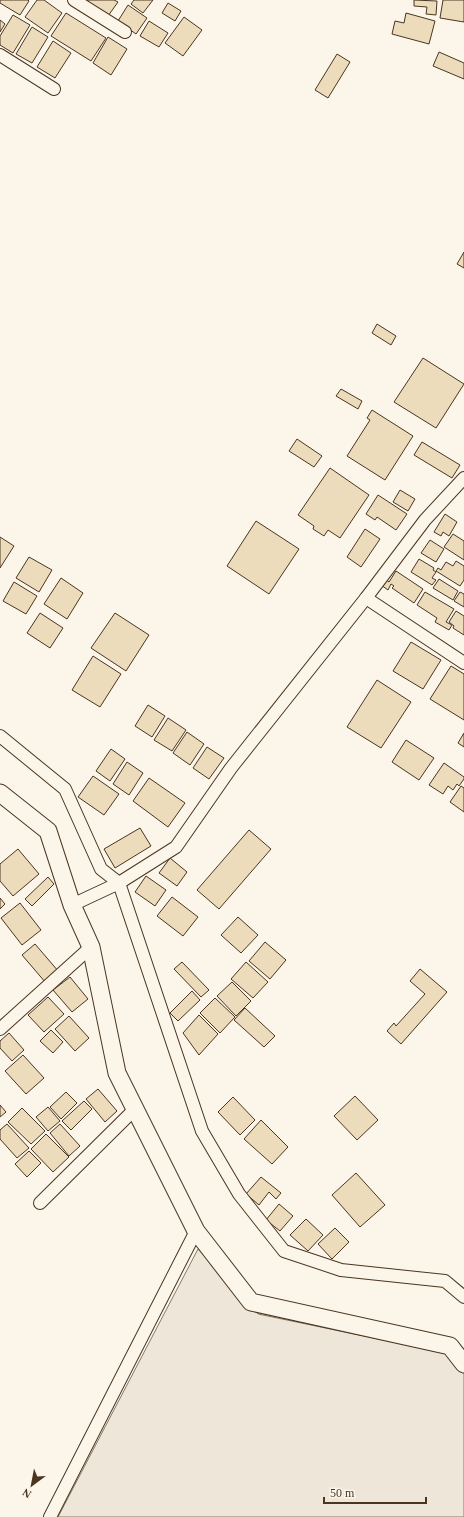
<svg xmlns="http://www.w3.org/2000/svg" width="464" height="1517" font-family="Georgia,serif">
<rect width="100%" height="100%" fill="#fbf6e9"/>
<!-- green -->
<path fill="#ede6d9" stroke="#887966" d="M 198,1249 L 258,1314 L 451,1354 L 464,1371 L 464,1517 L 58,1517 Z"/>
<!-- building -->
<g fill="#ecdcbc" stroke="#4a3520">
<path d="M 0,0 L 28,0 L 29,1 L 20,15 L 0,3 Z"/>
<path d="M 37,0 L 44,0 L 62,13 L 48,33 L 25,17 Z"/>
<path d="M 88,0 L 114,0 L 118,2 L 108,16 L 87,2 Z"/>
<path d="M 134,0 L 153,0 L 143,13 L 131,4 Z"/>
<path d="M 414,0 L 437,1 L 436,15 L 426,14 L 427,7 L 414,6 Z"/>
<path d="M 443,0 L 464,0 L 464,22 L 440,18 Z"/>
<path d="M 168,3 L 181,11 L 175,21 L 162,13 Z"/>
<path d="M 128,5 L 147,18 L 136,34 L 118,21 Z"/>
<path d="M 66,13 L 106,38 L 91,61 L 51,36 Z"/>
<path d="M 406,13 L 435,21 L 429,44 L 392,34 L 395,21 L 404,23 Z"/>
<path d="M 13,15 L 30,25 L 13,53 L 0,45 L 0,36 Z"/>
<path d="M 184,17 L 202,30 L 183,56 L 165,43 Z"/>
<path d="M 0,20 L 5,24 L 0,32 Z"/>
<path d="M 149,21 L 168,33 L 159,47 L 140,36 Z"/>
<path d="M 32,27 L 48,37 L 32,63 L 16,54 Z"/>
<path d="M 108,37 L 127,49 L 111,75 L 93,63 Z"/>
<path d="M 53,41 L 71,53 L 55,78 L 37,67 Z"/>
<path d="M 439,52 L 464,63 L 464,79 L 433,66 Z"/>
<path d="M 337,54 L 350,62 L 328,98 L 315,90 Z"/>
<path d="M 464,252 L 464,268 L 457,264 Z"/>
<path d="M 377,324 L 396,336 L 391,345 L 372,333 Z"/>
<path d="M 423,358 L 464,384 L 436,428 L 394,402 Z"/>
<path d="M 341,389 L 362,401 L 358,409 L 336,396 Z"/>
<path d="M 372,410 L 413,436 L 385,480 L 347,456 L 370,420 L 367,418 Z"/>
<path d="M 297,439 L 322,456 L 314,467 L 289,451 Z"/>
<path d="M 422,442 L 460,465 L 452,478 L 414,455 Z"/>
<path d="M 330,468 L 369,495 L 340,538 L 328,530 L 324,536 L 313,529 L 314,526 L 298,515 Z"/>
<path d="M 400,490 L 415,499 L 408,511 L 393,502 Z"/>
<path d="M 378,495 L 407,514 L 396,530 L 377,517 L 375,520 L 366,514 Z"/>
<path d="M 445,514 L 457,522 L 449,536 L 443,532 L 441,536 L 434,532 Z"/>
<path d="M 256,521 L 299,549 L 269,594 L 227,566 Z"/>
<path d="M 365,529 L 380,539 L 361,567 L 347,557 Z"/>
<path d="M 453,534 L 464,541 L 464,560 L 444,547 Z"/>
<path d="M 0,537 L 14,546 L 0,568 Z"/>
<path d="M 430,540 L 444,549 L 436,562 L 421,553 Z"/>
<path d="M 29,557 L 52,570 L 39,592 L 16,578 Z"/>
<path d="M 419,559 L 434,568 L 433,570 L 436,572 L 432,578 L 436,580 L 432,585 L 411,572 Z"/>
<path d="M 456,561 L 464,566 L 464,580 L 460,586 L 436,571 L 438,568 L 441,570 L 446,562 L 453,566 Z"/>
<path d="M 396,571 L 423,589 L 414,603 L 392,588 L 394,586 L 391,584 L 388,590 L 381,585 L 385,579 L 389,582 Z"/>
<path d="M 61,578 L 83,593 L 67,619 L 44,604 Z"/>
<path d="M 439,579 L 458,591 L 453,600 L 433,588 Z"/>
<path d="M 14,582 L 37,596 L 26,614 L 3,601 Z"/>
<path d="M 425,592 L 454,609 L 446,622 L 452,625 L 449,630 L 435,622 L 437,618 L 417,605 Z"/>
<path d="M 460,592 L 464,594 L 464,607 L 454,601 Z"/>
<path d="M 456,611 L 464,616 L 464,635 L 453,628 L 454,626 L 449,622 Z"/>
<path d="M 40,613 L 63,628 L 50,648 L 27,633 Z"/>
<path d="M 115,613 L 149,635 L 126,671 L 91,648 Z"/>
<path d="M 411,642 L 441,660 L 423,689 L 393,671 Z"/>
<path d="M 93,656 L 121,674 L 100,707 L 72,690 Z"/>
<path d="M 451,666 L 464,674 L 464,720 L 430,699 Z"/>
<path d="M 377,680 L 411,702 L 381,748 L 347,727 Z"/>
<path d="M 148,705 L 165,716 L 152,737 L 135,726 Z"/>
<path d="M 168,718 L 186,730 L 172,751 L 154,740 Z"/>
<path d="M 187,732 L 204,744 L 190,765 L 173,753 Z"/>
<path d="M 464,733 L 464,747 L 458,743 Z"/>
<path d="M 406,740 L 434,758 L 419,780 L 392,762 Z"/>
<path d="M 207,747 L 224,758 L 209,779 L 193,768 Z"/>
<path d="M 111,749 L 125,759 L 110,781 L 96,771 Z"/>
<path d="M 127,762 L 143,773 L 129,795 L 113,784 Z"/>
<path d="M 444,763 L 464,777 L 464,779 L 459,786 L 457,784 L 453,790 L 448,786 L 443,794 L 429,785 Z"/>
<path d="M 93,776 L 119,794 L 104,815 L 78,797 Z"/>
<path d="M 149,778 L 185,803 L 168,827 L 133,801 Z"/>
<path d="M 461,786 L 464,788 L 464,812 L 450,802 Z"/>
<path d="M 140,828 L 151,846 L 115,868 L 104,849 Z"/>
<path d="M 249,830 L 271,849 L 219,909 L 197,890 Z"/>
<path d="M 18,849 L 39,874 L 13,896 L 0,881 L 0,864 Z"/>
<path d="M 170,858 L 187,872 L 177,886 L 159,873 Z"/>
<path d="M 146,876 L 166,890 L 155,906 L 135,892 Z"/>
<path d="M 48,877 L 54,884 L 32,906 L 25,899 Z"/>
<path d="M 172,897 L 198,917 L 183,936 L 157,916 Z"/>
<path d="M 0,898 L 5,904 L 0,909 Z"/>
<path d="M 20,903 L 41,930 L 22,945 L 1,918 Z"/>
<path d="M 238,917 L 258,935 L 241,953 L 221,935 Z"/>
<path d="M 265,942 L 286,960 L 270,979 L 249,961 Z"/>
<path d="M 35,944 L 59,972 L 46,983 L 22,955 Z"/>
<path d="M 182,962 L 209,990 L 201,997 L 174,969 Z"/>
<path d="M 246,962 L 268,982 L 253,998 L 231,979 Z"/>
<path d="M 420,969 L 447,992 L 401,1044 L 387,1031 L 394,1023 L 396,1026 L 425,994 L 410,981 Z"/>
<path d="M 70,977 L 88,999 L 72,1012 L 53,990 Z"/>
<path d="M 232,982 L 251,1001 L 236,1016 L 217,996 Z"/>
<path d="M 192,991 L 200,1000 L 178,1021 L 170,1013 Z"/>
<path d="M 48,997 L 64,1014 L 44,1032 L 28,1015 Z"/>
<path d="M 215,998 L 235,1017 L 220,1033 L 200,1013 Z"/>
<path d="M 245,1008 L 275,1036 L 264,1047 L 234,1020 Z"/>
<path d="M 199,1015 L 218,1034 L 199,1055 L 183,1033 Z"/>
<path d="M 69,1016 L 89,1038 L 75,1051 L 55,1029 Z"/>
<path d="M 51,1030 L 63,1042 L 53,1053 L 40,1041 Z"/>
<path d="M 9,1033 L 24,1050 L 12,1061 L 0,1048 L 0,1041 Z"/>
<path d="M 23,1055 L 44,1078 L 26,1094 L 5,1071 Z"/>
<path d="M 98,1089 L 117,1111 L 105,1122 L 86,1099 Z"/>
<path d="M 66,1092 L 77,1103 L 61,1119 L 50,1107 Z"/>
<path d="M 355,1096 L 378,1120 L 357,1140 L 334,1116 Z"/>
<path d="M 233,1097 L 255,1120 L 240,1135 L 218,1112 Z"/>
<path d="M 84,1101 L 92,1109 L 71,1130 L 62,1121 Z"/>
<path d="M 0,1105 L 6,1112 L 0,1117 Z"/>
<path d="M 48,1107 L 60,1121 L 48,1131 L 36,1117 Z"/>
<path d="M 22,1108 L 45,1131 L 31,1144 L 8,1122 Z"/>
<path d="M 261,1120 L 288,1147 L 272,1164 L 244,1139 Z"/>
<path d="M 7,1124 L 29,1148 L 17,1158 L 0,1139 L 0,1130 Z"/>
<path d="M 60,1124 L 80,1146 L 69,1156 L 50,1133 Z"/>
<path d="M 46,1134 L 69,1157 L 53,1172 L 31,1149 Z"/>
<path d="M 29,1151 L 41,1163 L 27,1177 L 15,1164 Z"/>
<path d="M 356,1173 L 385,1205 L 360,1227 L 332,1195 Z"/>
<path d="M 261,1177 L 281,1193 L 276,1199 L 269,1192 L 259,1205 L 246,1194 Z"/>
<path d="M 279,1204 L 293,1216 L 280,1231 L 266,1220 Z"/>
<path d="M 306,1219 L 323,1235 L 308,1251 L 290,1235 Z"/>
<path d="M 335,1228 L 349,1242 L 332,1259 L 318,1244 Z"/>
</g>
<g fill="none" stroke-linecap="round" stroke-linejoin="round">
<!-- street casing -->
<g stroke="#4a3520" stroke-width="14">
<g id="street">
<path d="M 74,0 L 125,32"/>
<path d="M 0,55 L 54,89"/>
<path d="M 366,598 L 464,663"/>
<path d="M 0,736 L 65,789 L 101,869 L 119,883 L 202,1131 L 239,1194 L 284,1251 L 341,1270 L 445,1281 L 464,1297"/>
<path d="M 72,905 L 119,883 L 176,847 L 231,768 L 366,598 L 425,520 L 464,478"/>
<path d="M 0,1029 L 91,947"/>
<path d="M 40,1203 L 135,1109"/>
<path d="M 50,1517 L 196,1231"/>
</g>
</g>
<!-- secondary casing -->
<g stroke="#4a3520" stroke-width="19">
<path id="secondary" d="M 0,793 L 48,831 L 72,905 L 91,947 L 117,1073 L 196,1231 L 251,1302 L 450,1346 L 464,1364"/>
</g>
<!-- street -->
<use href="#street" stroke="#fbf6e9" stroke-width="12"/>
<!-- secondary -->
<use href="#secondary" stroke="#fbf6e9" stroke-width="17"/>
</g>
<!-- north arrow -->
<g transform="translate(32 1485) rotate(212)" stroke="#fbf6e9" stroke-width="3" paint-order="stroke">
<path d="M0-3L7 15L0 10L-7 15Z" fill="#4a3520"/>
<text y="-6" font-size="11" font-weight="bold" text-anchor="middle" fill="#4a3520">N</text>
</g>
<!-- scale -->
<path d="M324 1497v6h102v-6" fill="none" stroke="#4a3520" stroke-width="2"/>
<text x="330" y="1497" font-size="12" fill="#4a3520" stroke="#fbf6e9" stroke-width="3" paint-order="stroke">50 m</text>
</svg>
